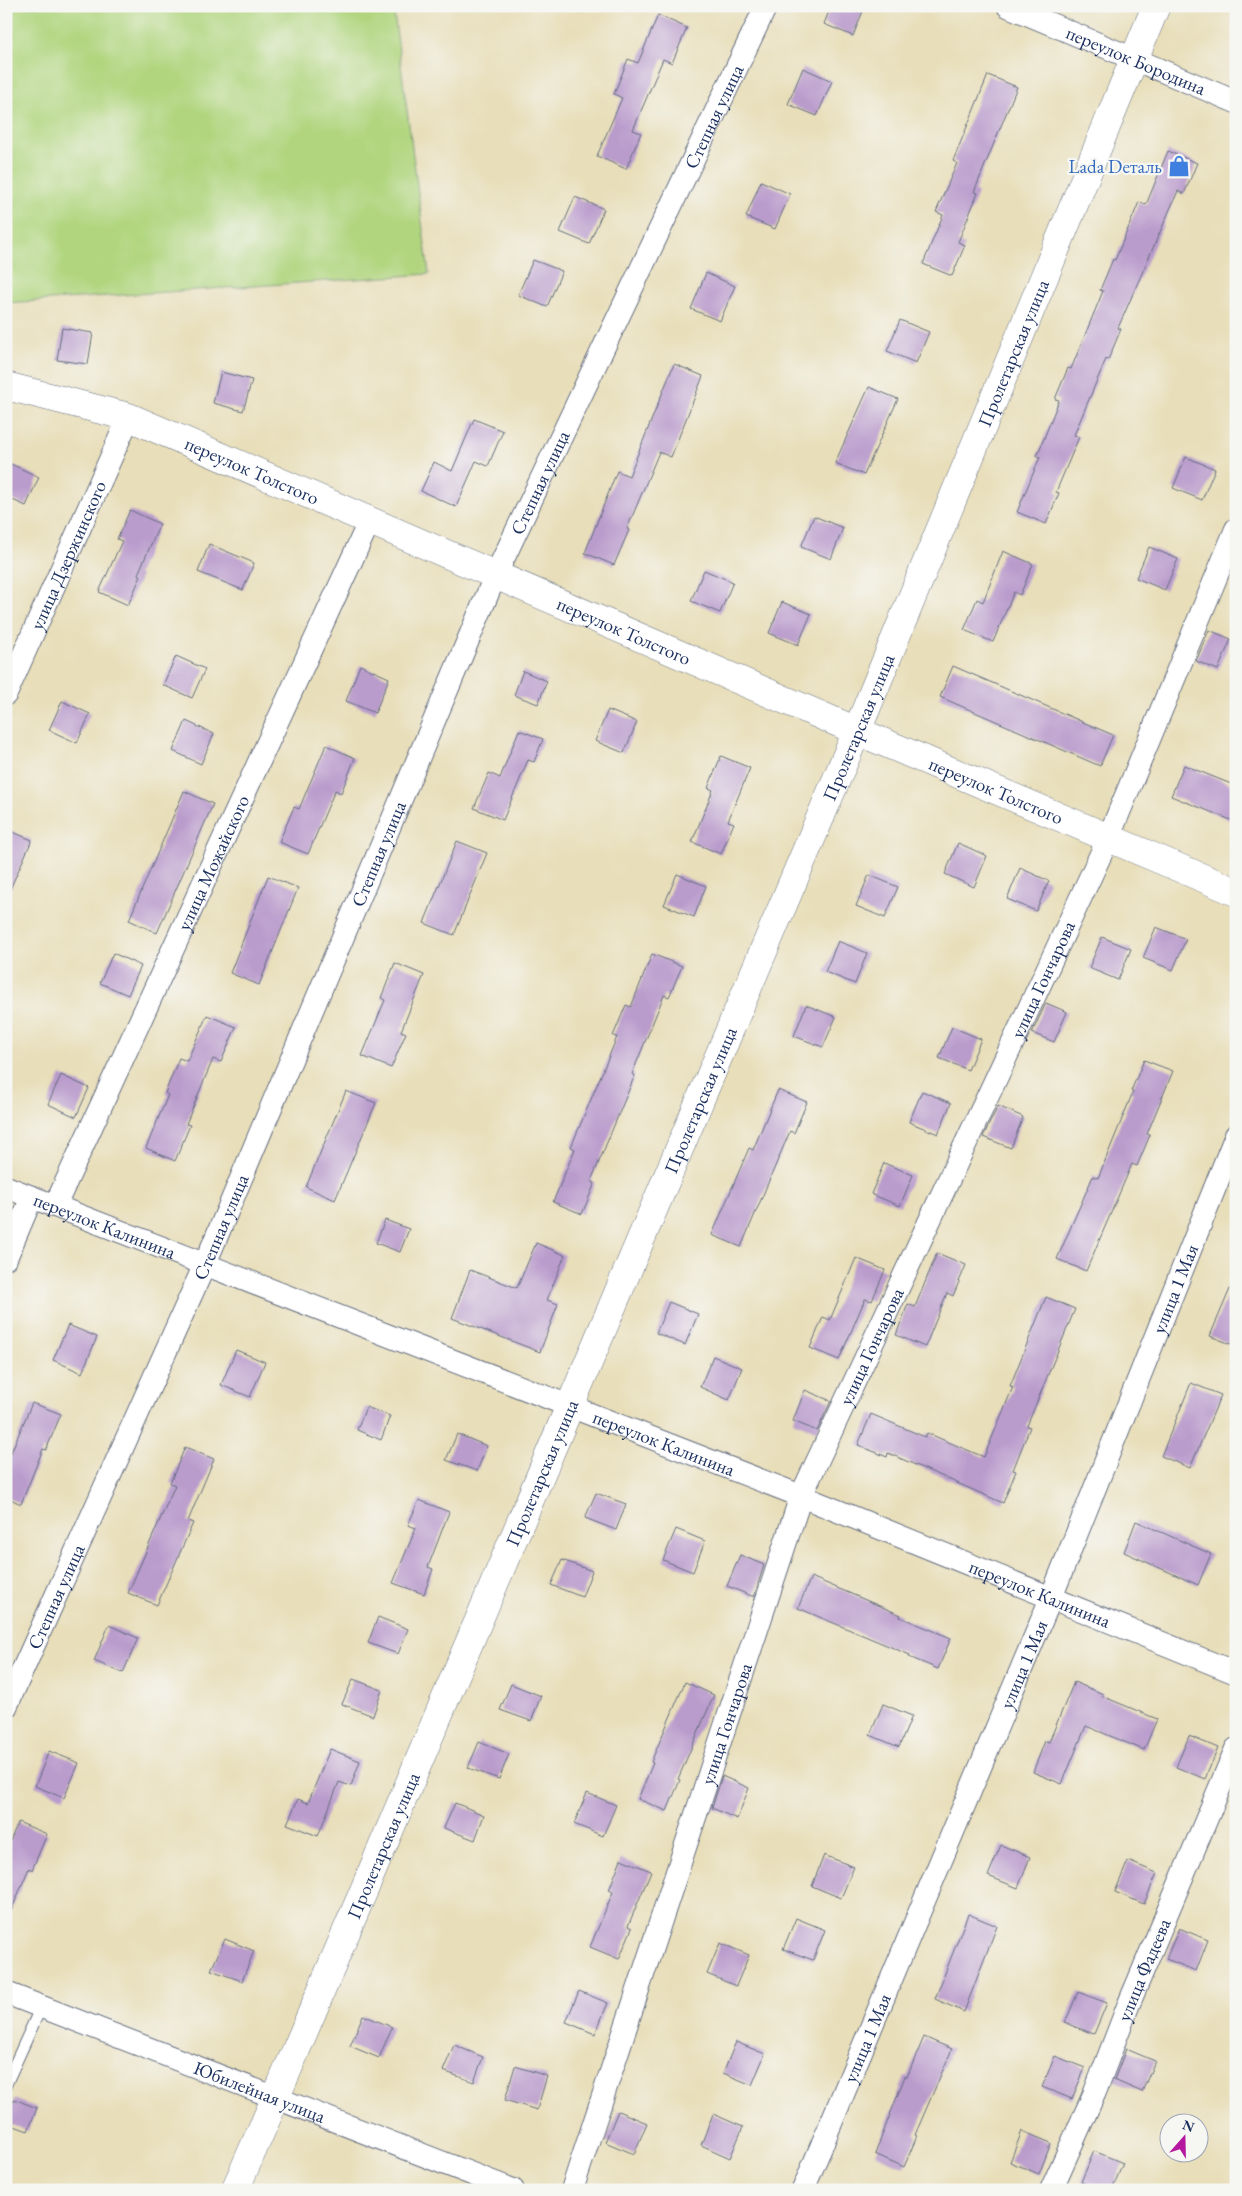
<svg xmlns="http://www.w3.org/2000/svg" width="1242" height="2196" font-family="'EB Garamond',serif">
<rect width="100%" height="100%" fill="#f6f6f2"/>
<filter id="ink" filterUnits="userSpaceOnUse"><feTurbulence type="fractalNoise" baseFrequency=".02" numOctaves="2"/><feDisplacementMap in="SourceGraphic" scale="10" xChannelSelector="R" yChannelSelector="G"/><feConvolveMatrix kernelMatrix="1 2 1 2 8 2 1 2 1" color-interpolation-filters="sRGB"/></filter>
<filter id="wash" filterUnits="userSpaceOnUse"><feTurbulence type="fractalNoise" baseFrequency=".0096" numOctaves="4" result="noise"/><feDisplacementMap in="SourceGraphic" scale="20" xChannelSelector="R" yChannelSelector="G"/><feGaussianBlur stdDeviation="1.12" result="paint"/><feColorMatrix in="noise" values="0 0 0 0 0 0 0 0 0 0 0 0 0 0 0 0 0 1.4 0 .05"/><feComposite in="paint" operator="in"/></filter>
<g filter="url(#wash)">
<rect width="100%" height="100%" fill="#e8deb9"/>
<!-- green -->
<path fill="#b0d57e" stroke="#66826e" d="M 6,6 L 393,6 L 429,274 L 6,303 Z"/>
<g id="blocks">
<!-- building -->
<g fill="#b99bcc">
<path d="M 831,6 L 865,6 L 853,36 L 824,24 Z"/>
<path d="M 658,15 L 687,28 L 672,63 L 663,59 L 633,130 L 641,133 L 626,169 L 597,156 L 622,98 L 614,94 L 628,59 L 638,63 Z"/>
<path d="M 803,68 L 832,81 L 817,116 L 788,104 Z"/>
<path d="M 988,75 L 1017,87 L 974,192 L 978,193 L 958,242 L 965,245 L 952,276 L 923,264 L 943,215 L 936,212 L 957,163 L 953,161 Z"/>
<path d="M 1168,151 L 1197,163 L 1184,194 L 1178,191 L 1118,328 L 1121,329 L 1108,360 L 1106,359 L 1074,435 L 1079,437 L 1056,492 L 1059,493 L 1046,524 L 1017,512 L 1040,457 L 1037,456 L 1059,400 L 1055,399 L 1068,368 L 1071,369 L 1103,291 L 1100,290 L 1113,259 L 1115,260 L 1139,202 L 1146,205 Z"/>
<path d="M 761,181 L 790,194 L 775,229 L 746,217 Z"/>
<path d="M 575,197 L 604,209 L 589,244 L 560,232 Z"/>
<path d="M 533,260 L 562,271 L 547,307 L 518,295 Z"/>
<path d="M 706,273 L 735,286 L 720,321 L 691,309 Z"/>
<path d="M 900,320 L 929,332 L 916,363 L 887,351 Z"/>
<path d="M 62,328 L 93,333 L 88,364 L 57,360 Z"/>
<path d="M 674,364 L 703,376 L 671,457 L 659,452 L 627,529 L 629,530 L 614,565 L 585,553 L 617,471 L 629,476 Z"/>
<path d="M 221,372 L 252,380 L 243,411 L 213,403 Z"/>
<path d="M 869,387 L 898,399 L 864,475 L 835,463 Z"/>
<path d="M 474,419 L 503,431 L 488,466 L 476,461 L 456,507 L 421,491 L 434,462 L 452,471 Z"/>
<path d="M 1186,457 L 1215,469 L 1202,500 L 1173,488 Z"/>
<path d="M 11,464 L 39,477 L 26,506 L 6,497 L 6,474 Z"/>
<path d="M 130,510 L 160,524 L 138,574 L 141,576 L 128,605 L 99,592 L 122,541 L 117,539 Z"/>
<path d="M 814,516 L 843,528 L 831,559 L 801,547 Z"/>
<path d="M 209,544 L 254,563 L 243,590 L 198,572 Z"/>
<path d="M 1149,547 L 1178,559 L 1165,590 L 1136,578 Z"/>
<path d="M 1003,551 L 1033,564 L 1020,595 L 1014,592 L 993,642 L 964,630 L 977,599 L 983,602 Z"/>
<path d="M 704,570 L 733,582 L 720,613 L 691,601 Z"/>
<path d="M 782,602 L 811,614 L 798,645 L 769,633 Z"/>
<path d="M 1209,630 L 1231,639 L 1218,670 L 1196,661 Z"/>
<path d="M 176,656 L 205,669 L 192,698 L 163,685 Z"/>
<path d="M 360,665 L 389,678 L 375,713 L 346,701 Z"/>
<path d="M 953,666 L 1113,735 L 1100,766 L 940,697 Z"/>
<path d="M 523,671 L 547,681 L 538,704 L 514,695 Z"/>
<path d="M 62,701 L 90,714 L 77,743 L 49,730 Z"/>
<path d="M 608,710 L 637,722 L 624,753 L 595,741 Z"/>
<path d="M 186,721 L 214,734 L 201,764 L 173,751 Z"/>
<path d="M 519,730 L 543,739 L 534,762 L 528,760 L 503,820 L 474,808 L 489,773 L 500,778 Z"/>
<path d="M 326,745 L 355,758 L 341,793 L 335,790 L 308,854 L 279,842 L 294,807 L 299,809 Z"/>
<path d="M 721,756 L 750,768 L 728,821 L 734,823 L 721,854 L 692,842 L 713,790 L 708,788 Z"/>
<path d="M 1184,765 L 1236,786 L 1236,822 L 1171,796 Z"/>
<path d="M 184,791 L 213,804 L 157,933 L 129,920 Z"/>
<path d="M 6,829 L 32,840 L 6,898 Z"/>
<path d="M 457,841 L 487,853 L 454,935 L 424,923 Z"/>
<path d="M 958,843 L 987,856 L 974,887 L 945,874 Z"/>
<path d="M 1020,868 L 1049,881 L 1036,911 L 1007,899 Z"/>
<path d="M 677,874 L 706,886 L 694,917 L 664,905 Z"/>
<path d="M 869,875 L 898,887 L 885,918 L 856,906 Z"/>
<path d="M 268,876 L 298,888 L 259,985 L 230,973 Z"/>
<path d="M 1156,927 L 1186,939 L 1173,970 L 1143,958 Z"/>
<path d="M 1102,937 L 1131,949 L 1118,980 L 1089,968 Z"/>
<path d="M 838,941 L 867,953 L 855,984 L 825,972 Z"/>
<path d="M 113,953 L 141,966 L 128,995 L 100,983 Z"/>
<path d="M 652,954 L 682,966 L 669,997 L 664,995 L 632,1074 L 635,1075 L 591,1181 L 595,1183 L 582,1214 L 553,1202 L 575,1149 L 571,1147 L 617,1037 L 613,1036 L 626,1005 L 631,1007 Z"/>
<path d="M 395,963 L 424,975 L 401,1031 L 406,1033 L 391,1068 L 362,1056 L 385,1000 L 381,998 Z"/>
<path d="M 1046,1003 L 1067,1012 L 1054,1042 L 1032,1033 Z"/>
<path d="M 806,1005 L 836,1017 L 823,1047 L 794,1036 Z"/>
<path d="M 207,1015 L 236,1027 L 221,1062 L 213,1059 L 186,1124 L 190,1125 L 175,1161 L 146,1148 L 168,1095 L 165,1093 L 179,1058 L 187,1061 Z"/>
<path d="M 952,1027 L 981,1039 L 968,1070 L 939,1058 Z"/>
<path d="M 1144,1060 L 1173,1071 L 1147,1134 L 1150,1135 L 1137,1166 L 1132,1164 L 1086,1271 L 1057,1259 L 1093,1176 L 1098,1178 L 1133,1092 L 1131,1091 Z"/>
<path d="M 61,1075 L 89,1088 L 76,1117 L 48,1104 Z"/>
<path d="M 778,1090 L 807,1102 L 794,1133 L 790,1131 L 741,1247 L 712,1235 L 749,1148 L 753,1150 Z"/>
<path d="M 346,1091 L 376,1103 L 335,1200 L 306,1187 Z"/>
<path d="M 922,1091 L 951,1103 L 938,1134 L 909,1122 Z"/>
<path d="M 998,1106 L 1023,1117 L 1011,1148 L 983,1137 Z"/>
<path d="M 884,1163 L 913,1175 L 900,1206 L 871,1194 Z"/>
<path d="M 385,1220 L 409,1229 L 400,1252 L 376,1243 Z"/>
<path d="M 536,1243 L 565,1255 L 547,1300 L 558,1304 L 540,1352 L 452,1318 L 470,1270 L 517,1288 Z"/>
<path d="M 937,1253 L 966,1265 L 953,1296 L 947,1293 L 925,1347 L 896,1335 L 908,1304 L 915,1307 Z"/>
<path d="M 856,1258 L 885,1270 L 872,1301 L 865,1299 L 839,1360 L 810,1348 L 823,1317 L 830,1320 Z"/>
<path d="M 1236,1275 L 1236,1346 L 1210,1336 Z"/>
<path d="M 1046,1297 L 1075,1309 L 1027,1426 L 1030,1427 L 1013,1470 L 1016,1471 L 1003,1503 L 888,1453 L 887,1457 L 858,1445 L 871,1414 L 925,1437 L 927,1433 L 984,1457 L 1013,1387 L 1010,1386 Z"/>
<path d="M 669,1302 L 698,1314 L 685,1345 L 656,1333 Z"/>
<path d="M 68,1325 L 97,1337 L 82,1373 L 53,1360 Z"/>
<path d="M 236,1350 L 265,1362 L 250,1397 L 221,1385 Z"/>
<path d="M 713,1356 L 742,1368 L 729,1400 L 700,1387 Z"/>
<path d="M 1191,1383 L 1221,1395 L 1190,1468 L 1161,1456 Z"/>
<path d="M 805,1390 L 831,1401 L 817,1431 L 793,1421 Z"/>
<path d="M 32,1403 L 61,1414 L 46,1450 L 43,1449 L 21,1504 L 6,1497 L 6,1464 Z"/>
<path d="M 366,1407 L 390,1416 L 381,1440 L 357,1430 Z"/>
<path d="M 457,1434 L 487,1446 L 477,1471 L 446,1460 Z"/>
<path d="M 185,1447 L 214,1459 L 188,1521 L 193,1523 L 157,1605 L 128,1593 L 175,1485 L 170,1483 Z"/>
<path d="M 596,1493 L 626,1504 L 616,1530 L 585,1518 Z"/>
<path d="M 419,1500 L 449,1512 L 428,1567 L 433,1569 L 424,1594 L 393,1583 L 416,1528 L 408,1525 Z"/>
<path d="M 1136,1521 L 1211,1554 L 1198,1585 L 1124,1552 Z"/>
<path d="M 676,1529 L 705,1541 L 693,1572 L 663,1560 Z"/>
<path d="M 740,1555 L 764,1565 L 754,1597 L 727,1586 Z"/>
<path d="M 562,1560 L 592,1571 L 582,1597 L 551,1585 Z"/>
<path d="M 811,1577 L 901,1615 L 900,1617 L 951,1638 L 938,1669 L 909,1657 L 910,1655 L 798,1608 Z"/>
<path d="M 378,1617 L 408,1629 L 398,1654 L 368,1643 Z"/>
<path d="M 109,1625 L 138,1638 L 123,1673 L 94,1661 Z"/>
<path d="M 353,1679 L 382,1690 L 373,1716 L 342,1704 Z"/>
<path d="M 685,1682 L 714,1695 L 678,1779 L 680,1780 L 667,1811 L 638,1799 L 653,1763 L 651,1762 Z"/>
<path d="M 1074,1682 L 1103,1694 L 1102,1696 L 1157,1719 L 1144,1750 L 1086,1726 L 1062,1784 L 1033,1772 L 1045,1741 L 1049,1742 Z"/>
<path d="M 511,1684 L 541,1696 L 531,1721 L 500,1710 Z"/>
<path d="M 883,1704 L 912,1716 L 899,1747 L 870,1735 Z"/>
<path d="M 1189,1736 L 1218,1748 L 1205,1779 L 1176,1767 Z"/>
<path d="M 479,1742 L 509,1754 L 499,1779 L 468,1768 Z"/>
<path d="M 330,1749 L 360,1761 L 351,1786 L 339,1782 L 318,1836 L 287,1824 L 298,1799 L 308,1803 Z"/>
<path d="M 49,1751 L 79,1763 L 64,1798 L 35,1786 Z"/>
<path d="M 722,1776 L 749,1788 L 737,1819 L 712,1808 Z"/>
<path d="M 587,1793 L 616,1805 L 603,1836 L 574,1824 Z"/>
<path d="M 455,1803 L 484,1815 L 475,1840 L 444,1828 Z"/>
<path d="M 18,1822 L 47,1834 L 32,1870 L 29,1868 L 7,1921 L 6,1851 Z"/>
<path d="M 1001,1845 L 1030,1857 L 1018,1888 L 988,1876 Z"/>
<path d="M 824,1855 L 854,1867 L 841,1898 L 812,1886 Z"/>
<path d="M 621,1859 L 651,1871 L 628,1926 L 632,1928 L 619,1959 L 590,1947 L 613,1892 L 609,1890 Z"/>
<path d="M 1128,1861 L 1157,1873 L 1144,1904 L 1115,1892 Z"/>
<path d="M 968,1914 L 997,1926 L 964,2012 L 935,1999 Z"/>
<path d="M 796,1918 L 825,1930 L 813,1960 L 783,1949 Z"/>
<path d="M 1179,1928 L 1208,1940 L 1196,1971 L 1166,1959 Z"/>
<path d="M 225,1939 L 254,1951 L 242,1981 L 211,1970 Z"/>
<path d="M 720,1943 L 749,1955 L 736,1986 L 707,1974 Z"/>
<path d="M 579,1991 L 608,2003 L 595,2034 L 566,2022 Z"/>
<path d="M 1078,1992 L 1107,2003 L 1094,2034 L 1065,2023 Z"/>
<path d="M 363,2015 L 392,2027 L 379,2058 L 350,2046 Z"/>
<path d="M 924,2037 L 952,2049 L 915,2135 L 917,2136 L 904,2167 L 875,2154 L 905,2076 L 907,2077 Z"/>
<path d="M 736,2042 L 765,2054 L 752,2085 L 723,2073 Z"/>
<path d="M 454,2045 L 483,2057 L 474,2082 L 443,2071 Z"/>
<path d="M 1126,2049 L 1155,2061 L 1142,2092 L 1114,2080 Z"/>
<path d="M 1055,2056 L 1085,2068 L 1072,2099 L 1042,2087 Z"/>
<path d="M 515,2066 L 547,2076 L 537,2110 L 505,2100 Z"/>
<path d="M 14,2099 L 37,2108 L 28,2131 L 6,2123 Z"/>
<path d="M 618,2111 L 647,2123 L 634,2154 L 605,2142 Z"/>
<path d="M 713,2114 L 743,2127 L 730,2158 L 701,2145 Z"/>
<path d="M 1022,2131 L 1051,2143 L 1039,2174 L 1010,2162 Z"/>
<path d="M 1094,2151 L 1123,2163 L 1112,2190 L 1100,2190 L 1081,2182 Z"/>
</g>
</g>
</g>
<g filter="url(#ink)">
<use href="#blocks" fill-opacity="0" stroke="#636c7e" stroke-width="1"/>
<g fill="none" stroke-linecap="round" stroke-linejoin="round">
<!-- service casing -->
<g stroke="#636c7e" stroke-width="13">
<path id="service" d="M 6,2084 L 41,2007"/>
</g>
<!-- minor casing -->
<g stroke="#636c7e" stroke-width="24">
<g id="minor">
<path id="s1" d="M 1008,6 L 1236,102"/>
<path id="s2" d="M 6,694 L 129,417"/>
<path id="s3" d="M 6,1187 L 801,1496 L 1236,1673"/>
<path id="s4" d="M 55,1206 L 370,520"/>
<path d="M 6,1258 L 32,1197"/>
<path id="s5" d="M 6,1707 L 205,1264 L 496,574 L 766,6"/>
<path id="s6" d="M 6,1993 L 513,2190"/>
<path id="s7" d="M 572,2190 L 801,1496 L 1108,839 L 1236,529"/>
<path id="s8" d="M 803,2190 L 1051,1598 L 1236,1135"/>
<path id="s9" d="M 1051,2190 L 1095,2092 L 1128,2006 L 1236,1749"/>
</g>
</g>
<!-- tertiary casing -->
<g stroke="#636c7e" stroke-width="29">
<g id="tertiary">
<path id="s10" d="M 6,386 L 129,417 L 857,731 L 1236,892"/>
</g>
</g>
<!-- secondary casing -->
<g stroke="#636c7e" stroke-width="29">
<g id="secondary">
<path id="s11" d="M 235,2190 L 276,2097 L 857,731 L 1156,6"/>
</g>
</g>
<!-- service -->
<use href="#service" stroke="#fff" stroke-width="11"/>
<!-- minor -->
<use href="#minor" stroke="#fff" stroke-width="22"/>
<!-- tertiary -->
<use href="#tertiary" stroke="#fff" stroke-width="28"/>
<!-- secondary -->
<use href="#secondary" stroke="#fff" stroke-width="28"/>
</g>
</g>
<!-- icons -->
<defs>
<g id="shop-bare" transform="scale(1.725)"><path d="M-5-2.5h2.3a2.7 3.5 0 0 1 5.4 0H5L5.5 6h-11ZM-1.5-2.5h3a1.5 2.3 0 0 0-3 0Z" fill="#3f7fe0" stroke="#f6f6f2" stroke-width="2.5" paint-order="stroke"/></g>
</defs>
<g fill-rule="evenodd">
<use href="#shop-bare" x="1179" y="166"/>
</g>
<g text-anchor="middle" stroke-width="4.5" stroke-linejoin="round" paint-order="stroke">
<!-- street labels -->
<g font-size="19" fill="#1b2f5e" stroke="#f6f6f2">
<text dy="7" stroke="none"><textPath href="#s1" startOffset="139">переулок Бородина</textPath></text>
<text dy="7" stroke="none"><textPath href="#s5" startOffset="1741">Степная улица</textPath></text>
<text dy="7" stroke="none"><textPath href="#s11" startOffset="1995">Пролетарская улица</textPath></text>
<text dy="7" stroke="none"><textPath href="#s10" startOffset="261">переулок Толстого</textPath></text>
<text dy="7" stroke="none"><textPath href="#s5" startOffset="1336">Степная улица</textPath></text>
<text dy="7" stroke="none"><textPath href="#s2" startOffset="152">улица Дзержинского</textPath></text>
<text dy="7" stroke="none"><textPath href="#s10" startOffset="666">переулок Толстого</textPath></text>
<text dy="7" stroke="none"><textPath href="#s11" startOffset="1590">Пролетарская улица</textPath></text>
<text dy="7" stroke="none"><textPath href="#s10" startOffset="1071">переулок Толстого</textPath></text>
<text dy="7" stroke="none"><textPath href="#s5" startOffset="931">Степная улица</textPath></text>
<text dy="7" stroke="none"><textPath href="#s4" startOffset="378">улица Можайского</textPath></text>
<text dy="7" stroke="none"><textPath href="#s7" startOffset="1301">улица Гончарова</textPath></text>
<text dy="7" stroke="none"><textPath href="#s11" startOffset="1185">Пролетарская улица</textPath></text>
<text dy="7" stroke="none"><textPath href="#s3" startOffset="106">переулок Калинина</textPath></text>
<text dy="7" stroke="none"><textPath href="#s5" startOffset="526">Степная улица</textPath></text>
<text dy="7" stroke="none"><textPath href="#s8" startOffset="975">улица 1 Мая</textPath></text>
<text dy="7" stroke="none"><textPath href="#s7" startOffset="896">улица Гончарова</textPath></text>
<text dy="7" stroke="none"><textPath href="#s3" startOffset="706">переулок Калинина</textPath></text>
<text dy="7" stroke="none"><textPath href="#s11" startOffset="780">Пролетарская улица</textPath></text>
<text dy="7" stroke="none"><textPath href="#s3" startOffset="1111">переулок Калинина</textPath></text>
<text dy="7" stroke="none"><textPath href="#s5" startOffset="121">Степная улица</textPath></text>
<text dy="7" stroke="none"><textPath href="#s8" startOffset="570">улица 1 Мая</textPath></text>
<text dy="7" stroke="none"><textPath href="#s7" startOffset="491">улица Гончарова</textPath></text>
<text dy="7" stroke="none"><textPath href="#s11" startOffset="375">Пролетарская улица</textPath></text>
<text dy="7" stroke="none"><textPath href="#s9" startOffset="239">улица Фадеева</textPath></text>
<text dy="7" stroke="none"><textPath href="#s8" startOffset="165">улица 1 Мая</textPath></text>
<text dy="7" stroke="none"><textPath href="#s6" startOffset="272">Юбилейная улица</textPath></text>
</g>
<!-- shop labels -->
<g font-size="19" fill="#366cbe" stroke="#f6f6f2" text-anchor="end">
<text x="1162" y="173">Lada Dеталь</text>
</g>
</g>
<!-- margin -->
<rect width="1242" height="2196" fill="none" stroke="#f6f6f2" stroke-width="25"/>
<!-- north arrow -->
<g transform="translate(1184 2138) rotate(20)"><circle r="24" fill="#f6f6f2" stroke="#9ea6b7"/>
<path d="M0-4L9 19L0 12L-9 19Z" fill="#b5179e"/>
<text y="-8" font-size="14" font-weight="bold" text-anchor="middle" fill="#1b2f5e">N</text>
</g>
</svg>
